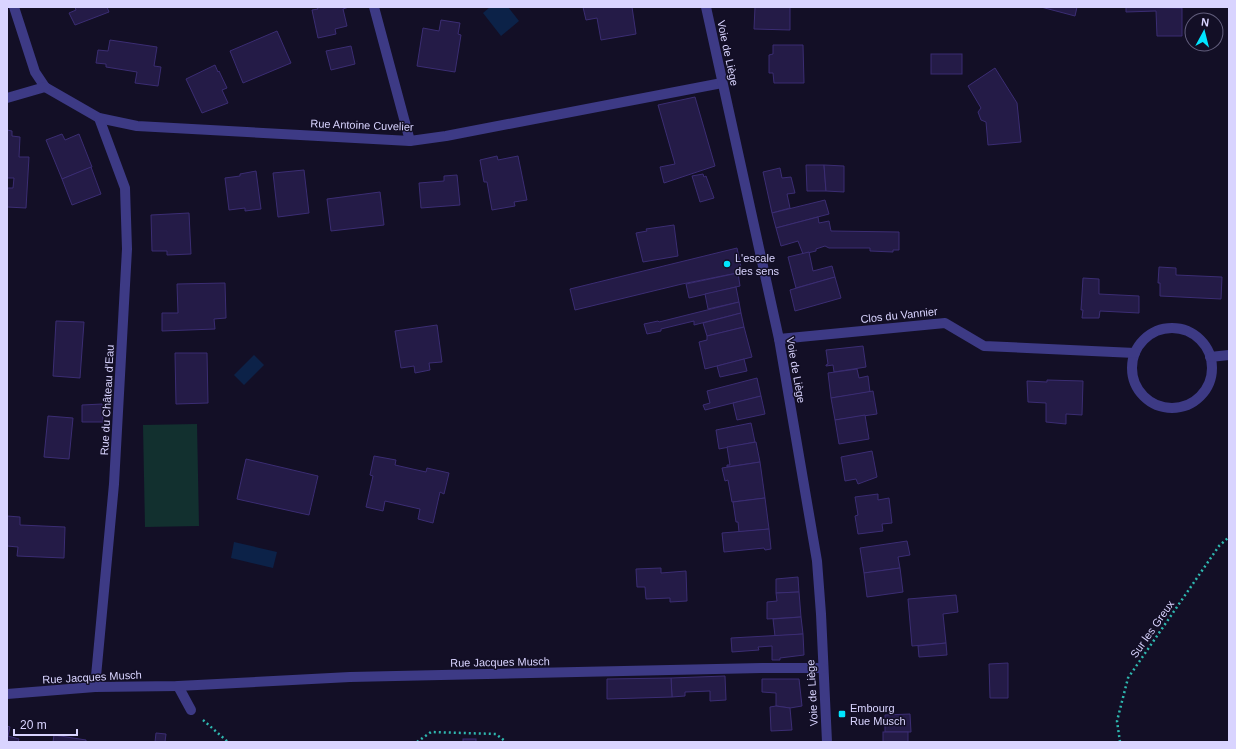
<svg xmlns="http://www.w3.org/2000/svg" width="1236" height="749" font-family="Helvetica,sans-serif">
<rect width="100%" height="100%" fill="#130f26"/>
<!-- green -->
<path fill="#12302f" d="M 197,424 L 199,526 L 145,527 L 143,425 Z"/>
<!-- water -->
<g fill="#0c2248">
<path d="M 490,7 L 508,7 L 519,21 L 501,36 L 483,13 Z"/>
<path d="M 254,355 L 264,365 L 244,385 L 234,375 Z"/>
<path d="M 234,542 L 277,552 L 273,568 L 231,558 Z"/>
</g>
<!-- building -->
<g fill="#241b47" stroke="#3b2d73">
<path d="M 75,7 L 107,7 L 109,12 L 75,25 L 69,13 L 76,10 Z"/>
<path d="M 317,7 L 349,7 L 343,9 L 347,26 L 335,29 L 336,34 L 318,38 L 312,10 L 318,9 Z"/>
<path d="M 583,7 L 632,7 L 636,34 L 601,40 L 597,18 L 586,20 Z"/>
<path d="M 755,7 L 790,7 L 790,30 L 754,29 Z"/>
<path d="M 1041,7 L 1077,7 L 1075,16 Z"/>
<path d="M 1126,7 L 1182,8 L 1182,36 L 1157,36 L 1156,11 L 1126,12 Z"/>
<path d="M 441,20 L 460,23 L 458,34 L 461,35 L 455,72 L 417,66 L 423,28 L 439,31 Z"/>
<path d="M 277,31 L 291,63 L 243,83 L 230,51 Z"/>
<path d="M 110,40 L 157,47 L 154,66 L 161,67 L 158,86 L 135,83 L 137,72 L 106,67 L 106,64 L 96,63 L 98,50 L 108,51 Z"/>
<path d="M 773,45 L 803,45 L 804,83 L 774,83 L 773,73 L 769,73 L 769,55 L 773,54 Z"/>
<path d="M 351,46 L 355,64 L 331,70 L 326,51 Z"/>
<rect x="931" y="54" width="31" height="20"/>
<path d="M 215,65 L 218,72 L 219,71 L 227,88 L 222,90 L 228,103 L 202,113 L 186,79 Z"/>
<path d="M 995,68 L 1017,103 L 1021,142 L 988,145 L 986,122 L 981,120 L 978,112 L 981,108 L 968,86 Z"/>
<path d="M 695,97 L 715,166 L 664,183 L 660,167 L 675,164 L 658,105 Z"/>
<path d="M 7,130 L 12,131 L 12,136 L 20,137 L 19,157 L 29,157 L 26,208 L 7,207 L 7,188 L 13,188 L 14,178 L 7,178 Z"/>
<path d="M 62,134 L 65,140 L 79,134 L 92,167 L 62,179 L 46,140 Z"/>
<path d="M 497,156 L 498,160 L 518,156 L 527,200 L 514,202 L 515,206 L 492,210 L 487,182 L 484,182 L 480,160 Z"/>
<path d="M 806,165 L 824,165 L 826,191 L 807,191 Z"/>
<path d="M 824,165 L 844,166 L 844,192 L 826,191 Z"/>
<path d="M 91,167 L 101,194 L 72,205 L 62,179 Z"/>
<path d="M 780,168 L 782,178 L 791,177 L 795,193 L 787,194 L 790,208 L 772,213 L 763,172 Z"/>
<path d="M 304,170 L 309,213 L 278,217 L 273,173 Z"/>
<path d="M 256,171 L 261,209 L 245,211 L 245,208 L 229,210 L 225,178 L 240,176 L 240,174 Z"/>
<path d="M 703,174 L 704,177 L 706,176 L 714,198 L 700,202 L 692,176 Z"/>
<path d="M 457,175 L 460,205 L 421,208 L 419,183 L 444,181 L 444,176 Z"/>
<path d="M 380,192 L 384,225 L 331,231 L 327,199 Z"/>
<path d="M 825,200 L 829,214 L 776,228 L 772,213 Z"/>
<path d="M 189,213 L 191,254 L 167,255 L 167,251 L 152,251 L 151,215 Z"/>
<path d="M 818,217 L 819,223 L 829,221 L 831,231 L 899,232 L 899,250 L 893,250 L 893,252 L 870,251 L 870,248 L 829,248 L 825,246 L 816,249 L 816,251 L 803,254 L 798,241 L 781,246 L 776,228 Z"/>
<path d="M 674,225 L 678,256 L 643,262 L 636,233 L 647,231 L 646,229 Z"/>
<path d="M 737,248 L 742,272 L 682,284 L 575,310 L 570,289 Z"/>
<path d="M 809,252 L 813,271 L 832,266 L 835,277 L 796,288 L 788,257 Z"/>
<path d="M 1159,267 L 1176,268 L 1176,275 L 1222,277 L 1221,299 L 1160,296 L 1160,283 L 1158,283 Z"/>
<path d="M 738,273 L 740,286 L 689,298 L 686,284 Z"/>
<path d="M 835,277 L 841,298 L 795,311 L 790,290 Z"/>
<path d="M 1083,278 L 1099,279 L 1099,294 L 1139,296 L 1139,313 L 1100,311 L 1099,318 L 1082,318 L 1083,310 L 1081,310 Z"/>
<path d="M 225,283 L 226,318 L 214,319 L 215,329 L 162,331 L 162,313 L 178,313 L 177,284 Z"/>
<path d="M 736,287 L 739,302 L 708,309 L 705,294 Z"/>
<path d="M 739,302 L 741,313 L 694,325 L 694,321 L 661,329 L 661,331 L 647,334 L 644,324 L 658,321 L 659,322 Z"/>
<path d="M 741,313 L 744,327 L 707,336 L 703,323 Z"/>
<path d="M 56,321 L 84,322 L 80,378 L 53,376 Z"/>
<path d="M 437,325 L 442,362 L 429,363 L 430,370 L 415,373 L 414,366 L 401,368 L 395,331 Z"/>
<path d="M 744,327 L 752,357 L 705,369 L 699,342 L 707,340 L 707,336 Z"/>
<path d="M 863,346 L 866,367 L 834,372 L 833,365 L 826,366 L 826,365 L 828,364 L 826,350 Z"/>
<path d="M 175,353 L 207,353 L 208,403 L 176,404 Z"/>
<path d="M 744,359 L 747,371 L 720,377 L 717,366 Z"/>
<path d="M 857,369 L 859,378 L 868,376 L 870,392 L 831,398 L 828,373 Z"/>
<path d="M 757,378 L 761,396 L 705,410 L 703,405 L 710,403 L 707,391 Z"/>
<path d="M 1047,380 L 1083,381 L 1082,415 L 1066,414 L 1066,424 L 1046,422 L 1046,403 L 1028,402 L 1027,381 L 1047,382 Z"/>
<path d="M 873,391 L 877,414 L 835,420 L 831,398 Z"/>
<path d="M 761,396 L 765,414 L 737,420 L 733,403 Z"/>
<path d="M 102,404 L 103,422 L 82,422 L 82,405 Z"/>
<path d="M 865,415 L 869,439 L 839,444 L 835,420 Z"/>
<path d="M 48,416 L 73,418 L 69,459 L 44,457 Z"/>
<path d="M 751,423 L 755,442 L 719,449 L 716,430 Z"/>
<path d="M 756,442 L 760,462 L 727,467 L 727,465 L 730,465 L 727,447 Z"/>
<path d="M 872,451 L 877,477 L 858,484 L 856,479 L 845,481 L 841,457 Z"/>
<path d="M 374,456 L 396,460 L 395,465 L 426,472 L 427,468 L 449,473 L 444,494 L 440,492 L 433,523 L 418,519 L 420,509 L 385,501 L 383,511 L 366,507 L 373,476 L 370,475 Z"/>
<path d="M 246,459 L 318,476 L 309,515 L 237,499 Z"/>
<path d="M 760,462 L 765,498 L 732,502 L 728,480 L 725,481 L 722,468 Z"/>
<path d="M 878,494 L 878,500 L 889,498 L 892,523 L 882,524 L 883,531 L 858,534 L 855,516 L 858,515 L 855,497 Z"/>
<path d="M 765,498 L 769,529 L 739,532 L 738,522 L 736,522 L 733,502 Z"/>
<path d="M 7,516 L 20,517 L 20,525 L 65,527 L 64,558 L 17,556 L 18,547 L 7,546 Z"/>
<path d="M 769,529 L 771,549 L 765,550 L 764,548 L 724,552 L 722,533 Z"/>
<path d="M 907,541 L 910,555 L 898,557 L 900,568 L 864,573 L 860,548 Z"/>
<path d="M 661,568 L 661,573 L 686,571 L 687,601 L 670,602 L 670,598 L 646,599 L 645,587 L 637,587 L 636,569 Z"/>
<path d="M 900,568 L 903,592 L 867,597 L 864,573 Z"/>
<path d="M 798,577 L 799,592 L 776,593 L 776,579 Z"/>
<path d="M 799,592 L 801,617 L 767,619 L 767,602 L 777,601 L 776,593 Z"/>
<path d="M 956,595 L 958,612 L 943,614 L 946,643 L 912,646 L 908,599 Z"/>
<path d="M 801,617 L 803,634 L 775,636 L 773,619 Z"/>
<path d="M 803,634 L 804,655 L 780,658 L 780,660 L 772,660 L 772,646 L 758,647 L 759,650 L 732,652 L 731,638 Z"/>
<path d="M 946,643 L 947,655 L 919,657 L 918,646 Z"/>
<path d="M 1008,663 L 1008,698 L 990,698 L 989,664 Z"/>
<path d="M 725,676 L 726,700 L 710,701 L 710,691 L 685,692 L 685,696 L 672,697 L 671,678 Z"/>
<path d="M 671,678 L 672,697 L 607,699 L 607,679 Z"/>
<path d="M 762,679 L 799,679 L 802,706 L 790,708 L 776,706 L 776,693 L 762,692 Z"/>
<path d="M 776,706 L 790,708 L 792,730 L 771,731 L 770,707 Z"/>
<path d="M 910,714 L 911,732 L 885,732 L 885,715 Z"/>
<path d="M 7,726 L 10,727 L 8,736 L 19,739 L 18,742 L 7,742 Z"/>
<rect x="883" y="732" width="25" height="10"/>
<path d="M 156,733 L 166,734 L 165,742 L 155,742 Z"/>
<path d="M 54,735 L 86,740 L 86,742 L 53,742 Z"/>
<rect x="463" y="739" width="13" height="3"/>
</g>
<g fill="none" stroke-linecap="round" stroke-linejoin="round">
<!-- path -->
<g stroke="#2fb8b0" stroke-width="2.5" stroke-dasharray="2 3" stroke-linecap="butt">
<path d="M 203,720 L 228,742"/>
<path d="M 417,742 L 431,732 L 496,734 L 506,742"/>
<path d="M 1120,742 L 1117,721 L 1128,678 L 1219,546 L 1229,537"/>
</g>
<!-- minor -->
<g stroke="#3d3a85" stroke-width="10">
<path d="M 14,7 L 35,72 L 45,87 L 99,118 L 137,126 L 410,141 L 446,136 L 722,83"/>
<path d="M 374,7 L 410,141"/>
<path d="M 706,7 L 779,339 L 817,561 L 821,614 L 827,742"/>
<path d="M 7,98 L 45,87"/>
<circle cx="1172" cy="368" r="40"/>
<path d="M 779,339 L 945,323 L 984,346 L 1135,353"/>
<path d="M 1210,357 L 1229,355"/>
<path d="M 178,686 L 191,710"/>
<path d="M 95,687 L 114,484 L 127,249 L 125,188 L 99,118"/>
<path d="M 7,694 L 95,687 L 178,686 L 350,677 L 762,668 L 823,668"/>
</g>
</g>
<!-- markers -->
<g fill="#00e5ff" stroke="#130f26" stroke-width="1.5">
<circle cx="727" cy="264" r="4"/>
<rect x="838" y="710" width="8" height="8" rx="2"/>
</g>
<g text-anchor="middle" stroke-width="3" stroke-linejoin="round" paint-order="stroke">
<!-- street labels -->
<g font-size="11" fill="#d9d4ff" stroke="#130f26">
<text transform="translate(728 53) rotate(78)" y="4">Voie de Liège</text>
<text transform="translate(362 125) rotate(2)" y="4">Rue Antoine Cuvelier</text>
<text transform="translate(899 315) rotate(-6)" y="4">Clos du Vannier</text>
<text transform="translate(796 370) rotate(80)" y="4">Voie de Liège</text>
<text transform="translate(107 400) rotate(-87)" y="4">Rue du Château d'Eau</text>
<text transform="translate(1152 629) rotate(-55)" y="4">Sur les Greux</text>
<text transform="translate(500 662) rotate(-1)" y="4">Rue Jacques Musch</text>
<text transform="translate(92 677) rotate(-3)" y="4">Rue Jacques Musch</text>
<text transform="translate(812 693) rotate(-93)" y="4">Voie de Liège</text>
</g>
<!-- poi labels -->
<g font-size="11" fill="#d9d4ff" stroke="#130f26" text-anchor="start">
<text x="735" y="262">L'escale<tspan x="735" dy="13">des sens</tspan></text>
<text x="850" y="712">Embourg<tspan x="850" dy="13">Rue Musch</tspan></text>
</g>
</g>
<!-- border -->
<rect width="1236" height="749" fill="none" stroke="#d9d4ff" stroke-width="16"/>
<!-- north arrow -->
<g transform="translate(1204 32) rotate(7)"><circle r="19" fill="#130f26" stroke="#625e7d"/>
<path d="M0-3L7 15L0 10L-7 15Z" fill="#00e5ff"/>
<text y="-6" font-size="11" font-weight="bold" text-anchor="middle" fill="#d9d4ff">N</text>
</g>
<!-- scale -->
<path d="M14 729v6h63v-6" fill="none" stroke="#d9d4ff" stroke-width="2"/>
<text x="20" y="729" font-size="12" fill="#d9d4ff" stroke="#130f26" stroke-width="3" paint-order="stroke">20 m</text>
</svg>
